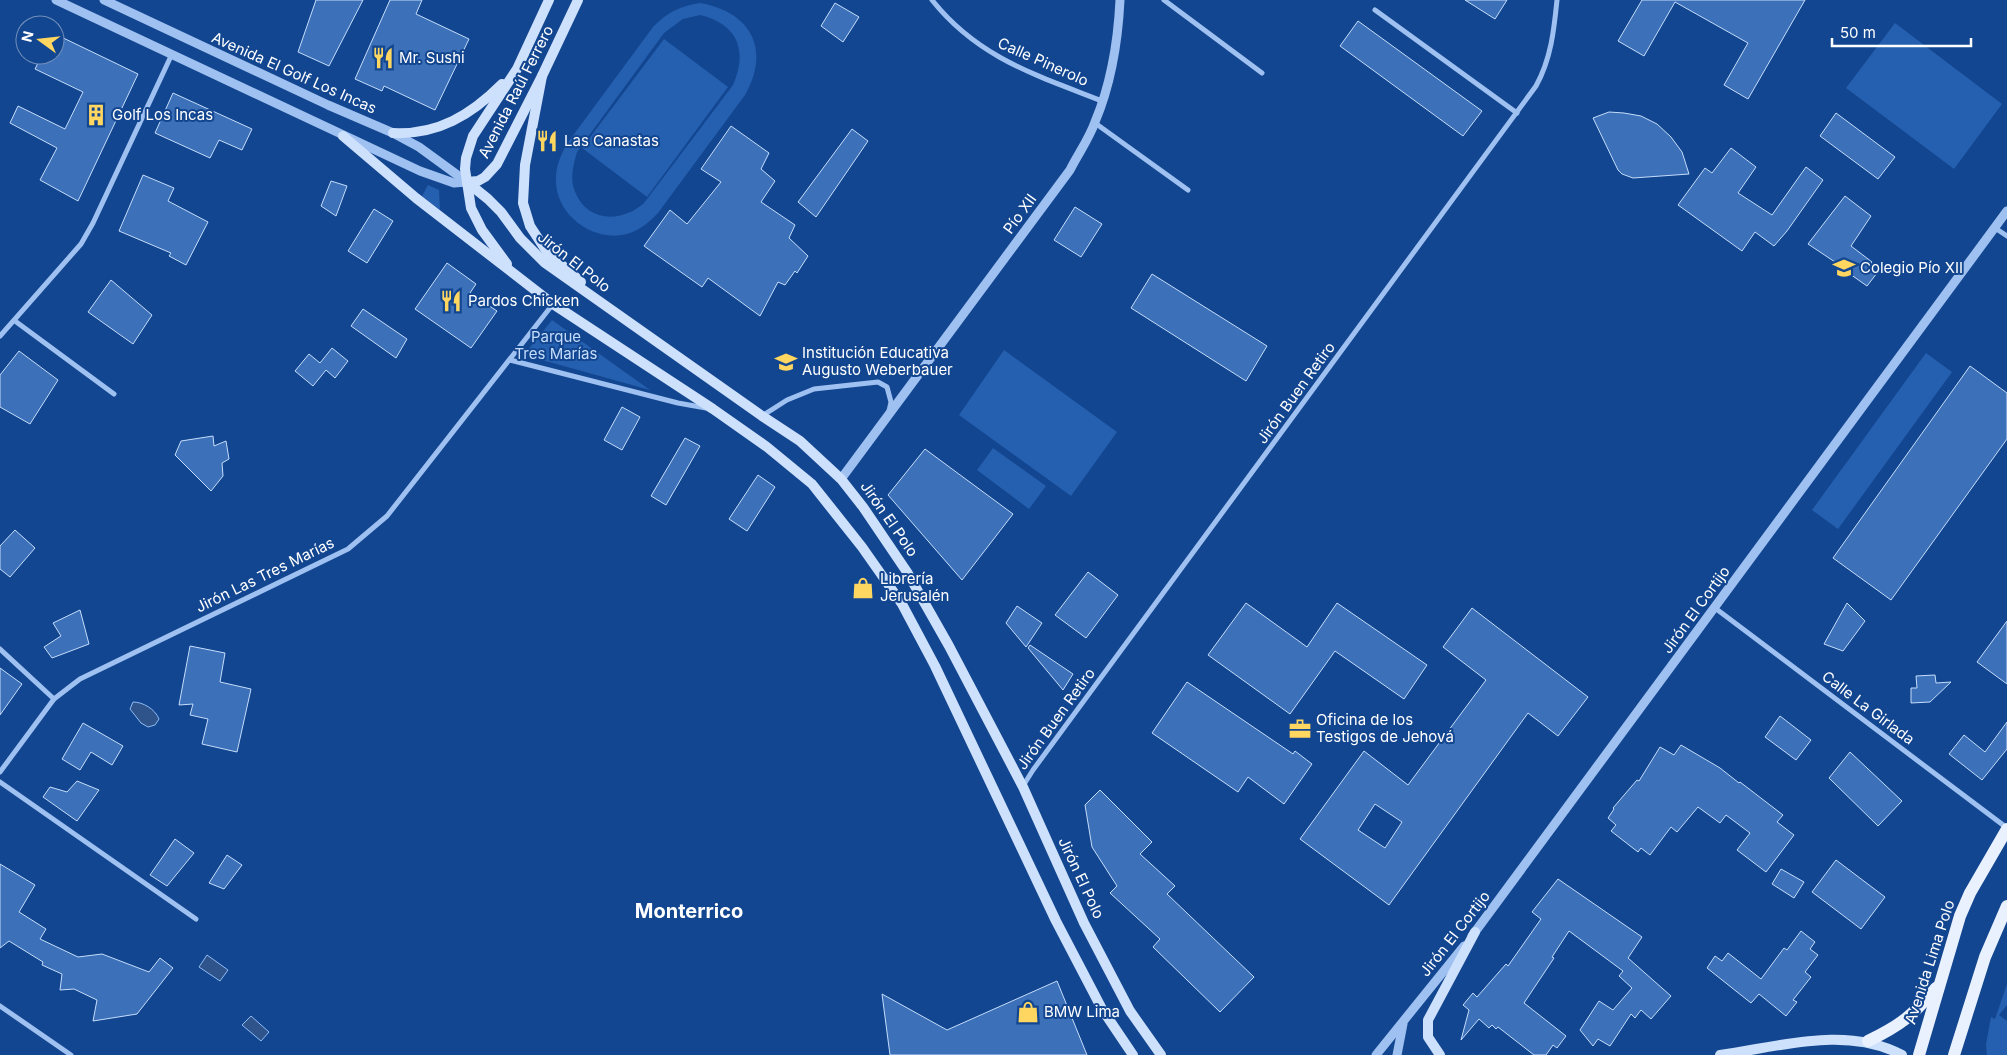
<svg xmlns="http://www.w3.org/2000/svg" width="2007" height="1055" font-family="Inter,sans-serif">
<rect width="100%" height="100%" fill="#134690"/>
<!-- green -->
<g fill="#255faf" fill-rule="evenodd">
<path d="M 700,3 C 751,12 771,49 745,95 L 658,213 C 650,221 642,229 630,233 C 595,245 554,215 556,178 C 556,165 561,156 566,145 L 653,27 C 668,12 680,6 700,3 ZM 700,15 C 738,24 748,51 733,85 L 644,203 C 623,222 589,223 576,194 C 569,180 573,166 577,152 L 664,33 L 683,19 Z"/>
<path d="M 1895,23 L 2002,104 L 1954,169 L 1846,88 Z"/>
<path d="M 664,39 L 728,87 L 647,197 L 582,148 Z"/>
<path d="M 428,185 L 439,190 L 440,210 L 422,196 Z"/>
<path d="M 552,320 L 650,390 L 524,355 Z"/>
<path d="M 1004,350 L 1117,432 L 1071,496 L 959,415 Z"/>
<path d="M 1926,353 L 1952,372 L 1838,529 L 1812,510 Z"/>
<path d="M 993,448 L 1046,486 L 1029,509 L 977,470 Z"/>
<path d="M 2007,984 L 2007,1005 L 1999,1015 L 2007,1021 L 2007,1055 L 1987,1055 L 1986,1044 L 1991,1017 L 1995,1019 Z"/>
</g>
<!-- water -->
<g fill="#2f548b" stroke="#90bcf4">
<path d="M 133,702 C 143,702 155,709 159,719 L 155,725 L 148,727 L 141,723 L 130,709 Z"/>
<path d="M 207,955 L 228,970 L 220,981 L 199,967 Z"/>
<path d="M 251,1016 L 269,1032 L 261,1041 L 242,1025 Z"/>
</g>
<!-- building -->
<g fill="#3c70b9" stroke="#c5ddfc" fill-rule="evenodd">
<path d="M 316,0 L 363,0 L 329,66 L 298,52 Z"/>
<path d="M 390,0 L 422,0 L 416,14 L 469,39 L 435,110 L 384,86 L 382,91 L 355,79 Z"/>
<path d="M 1465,0 L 1507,0 L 1495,19 Z"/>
<path d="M 1642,0 L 1805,0 L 1748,99 L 1724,85 L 1748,43 L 1675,2 L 1644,56 L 1618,41 Z"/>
<path d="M 835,3 L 859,17 L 843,42 L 821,26 Z"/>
<path d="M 1358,21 L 1482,111 L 1463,136 L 1340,46 Z"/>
<path d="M 55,34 L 138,74 L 78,201 L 40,180 L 57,148 L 10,123 L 18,106 L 65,129 L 83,92 L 35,69 L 42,55 L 55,55 Z"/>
<path d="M 173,93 L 252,129 L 242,150 L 219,140 L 210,158 L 155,133 Z"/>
<path d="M 1609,112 L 1624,113 L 1641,116 L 1657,124 L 1671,137 L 1682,152 L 1689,174 L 1633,178 L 1622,174 L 1618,170 L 1593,118 Z"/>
<path d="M 1836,113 L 1895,157 L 1878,179 L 1820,136 Z"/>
<path d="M 731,126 L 769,153 L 761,169 L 775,181 L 761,202 L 795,225 L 789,238 L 808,256 L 797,273 L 795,271 L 785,285 L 778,282 L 760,316 L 708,278 L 702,287 L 644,246 L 670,210 L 687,224 L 721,182 L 701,169 Z"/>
<path d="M 852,129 L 868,141 L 816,217 L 798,202 Z"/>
<path d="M 1731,148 L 1756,167 L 1738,193 L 1772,215 L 1806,167 L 1823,180 L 1787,231 L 1774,246 L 1755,232 L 1742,251 L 1678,205 L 1705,168 L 1712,173 Z"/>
<path d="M 143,175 L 174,188 L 168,201 L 208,222 L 186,265 L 169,256 L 171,253 L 119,231 Z"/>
<path d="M 331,181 L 347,186 L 336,216 L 321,206 Z"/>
<path d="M 1845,196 L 1871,216 L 1851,246 L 1872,262 L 1869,266 L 1877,273 L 1867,286 L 1840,267 L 1841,266 L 1808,244 Z"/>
<path d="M 1075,207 L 1102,224 L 1081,257 L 1054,240 Z"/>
<path d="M 374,209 L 393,221 L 367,263 L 348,251 Z"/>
<path d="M 447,263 L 476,284 L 470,293 L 497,311 L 471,348 L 415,309 Z"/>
<path d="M 1152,274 L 1267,346 L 1246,381 L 1131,308 Z"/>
<path d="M 111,280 L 152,315 L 133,344 L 88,312 Z"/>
<path d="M 363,309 L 407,339 L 396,358 L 351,326 Z"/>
<path d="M 332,348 L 348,361 L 335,378 L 326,370 L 313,386 L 295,371 L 309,354 L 320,363 Z"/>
<path d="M 19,351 L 58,380 L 30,424 L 0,407 L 0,375 Z"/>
<path d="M 1970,366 L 2007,393 L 2007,439 L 1891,600 L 1833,558 Z"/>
<path d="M 622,407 L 640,417 L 622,450 L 604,440 Z"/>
<path d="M 213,436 L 214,446 L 226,441 L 229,459 L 222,463 L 223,476 L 211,491 L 175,455 L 181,441 Z"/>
<path d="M 685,438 L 700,446 L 666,505 L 651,496 Z"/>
<path d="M 925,449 L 1013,514 L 962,580 L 888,495 Z"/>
<path d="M 758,475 L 775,487 L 747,531 L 729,519 Z"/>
<path d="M 15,530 L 35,548 L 10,577 L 0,569 L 0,546 Z"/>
<path d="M 1088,572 L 1118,595 L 1086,638 L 1055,615 Z"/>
<path d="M 1246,603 L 1307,647 L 1337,603 L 1427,665 L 1404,699 L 1335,651 L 1290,714 L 1208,655 Z"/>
<path d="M 1847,603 L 1865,621 L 1843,651 L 1824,644 Z"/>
<path d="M 1017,606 L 1042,623 L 1026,647 L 1006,623 Z"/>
<path d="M 1472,608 L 1588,697 L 1558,736 L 1528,713 L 1389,905 L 1300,839 L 1364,751 L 1408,785 L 1486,680 L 1443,647 ZM 1375,804 L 1402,822 L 1385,848 L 1358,830 Z"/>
<path d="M 80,610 L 89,644 L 52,658 L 44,647 L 61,636 L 53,623 Z"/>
<path d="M 2007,621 L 2007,684 L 1977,662 Z"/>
<path d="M 1030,645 L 1073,674 L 1063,690 L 1028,648 Z"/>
<path d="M 190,646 L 225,653 L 220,682 L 251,689 L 237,752 L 202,744 L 208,719 L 190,715 L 193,704 L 179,705 Z"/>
<path d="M 0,668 L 22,684 L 0,715 Z"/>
<path d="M 1935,675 L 1936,683 L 1951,682 L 1930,702 L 1911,703 L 1911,688 L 1917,688 L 1916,676 Z"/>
<path d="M 1187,682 L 1293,754 L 1295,751 L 1312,764 L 1284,804 L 1248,777 L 1238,792 L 1152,733 Z"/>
<path d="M 1780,716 L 1811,740 L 1796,760 L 1765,737 Z"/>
<path d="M 2007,722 L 2007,749 L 1982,780 L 1949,754 L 1964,735 L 1985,752 Z"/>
<path d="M 83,723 L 123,746 L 112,765 L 91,752 L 80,770 L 62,759 Z"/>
<path d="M 1681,745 L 1720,768 L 1739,783 L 1740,782 L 1783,815 L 1777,822 L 1794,835 L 1766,872 L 1737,850 L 1750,833 L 1726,815 L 1720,823 L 1698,807 L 1677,832 L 1671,827 L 1650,855 L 1641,848 L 1638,852 L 1611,831 L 1616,825 L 1608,818 L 1614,809 L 1613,808 L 1637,780 L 1639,781 L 1660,747 L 1674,755 Z"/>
<path d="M 1850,752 L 1902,801 L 1878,826 L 1829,778 Z"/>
<path d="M 77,781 L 99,790 L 77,821 L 43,797 L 50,787 L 67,792 Z"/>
<path d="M 1100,790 L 1152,842 L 1140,854 L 1175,886 L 1167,894 L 1254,977 L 1220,1012 L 1153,947 L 1160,939 L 1110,893 L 1117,886 L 1092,847 L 1085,805 Z"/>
<path d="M 175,839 L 194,853 L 167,886 L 150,875 Z"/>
<path d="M 227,855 L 242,865 L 224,889 L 209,883 Z"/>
<path d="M 1836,860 L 1885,897 L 1861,929 L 1812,892 Z"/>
<path d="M 0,864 L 35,885 L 19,912 L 46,929 L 40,939 L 78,957 L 102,954 L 149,972 L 160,958 L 173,968 L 137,1014 L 93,1021 L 97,1000 L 74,989 L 60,990 L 62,974 L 42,965 L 43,962 L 9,941 L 0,948 Z"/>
<path d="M 1781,869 L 1804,882 L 1794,898 L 1772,884 Z"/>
<path d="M 1558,879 L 1642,937 L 1628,958 L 1671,996 L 1651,1019 L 1641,1010 L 1635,1018 L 1631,1014 L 1610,1046 L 1598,1039 L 1593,1046 L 1580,1030 L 1599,1001 L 1613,1010 L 1632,988 L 1619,976 L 1623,971 L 1569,931 L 1552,957 L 1554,958 L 1524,1003 L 1566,1036 L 1557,1048 L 1553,1045 L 1546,1055 L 1534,1055 L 1498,1027 L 1496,1029 L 1492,1025 L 1489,1028 L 1479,1019 L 1461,1040 L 1469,1010 L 1463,1005 L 1473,993 L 1477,997 L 1506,964 L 1508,966 L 1541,919 L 1532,912 Z"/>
<path d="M 1801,931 L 1815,942 L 1810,949 L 1818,955 L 1805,972 L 1811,977 L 1793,1000 L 1797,1002 L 1786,1016 L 1759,994 L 1751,1003 L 1707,968 L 1715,956 L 1722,961 L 1728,953 L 1761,979 L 1784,948 L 1787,950 Z"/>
<path d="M 1057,981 L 1087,1055 L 890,1055 L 882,994 L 947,1030 Z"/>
</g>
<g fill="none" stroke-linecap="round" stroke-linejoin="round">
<!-- minor -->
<g stroke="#9fc1f1" stroke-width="5">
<path d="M 932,0 C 978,58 1036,75 1102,101"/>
<path d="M 1164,0 L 1262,73"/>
<path d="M 1375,10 L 1517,113"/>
<path d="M 1095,123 L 1188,190"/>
<path d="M 1995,228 L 2007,236"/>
<path d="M 15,321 L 114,394"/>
<path d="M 0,336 L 81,244 L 93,223 L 172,54"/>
<path d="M 510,360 L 678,403 L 706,408"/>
<path d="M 762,416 L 787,400 L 814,389 L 878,382 L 887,387 L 891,402 L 889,411"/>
<path d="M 1715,608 L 2007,828"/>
<path d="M 0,649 L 54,699"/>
<path d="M 0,772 L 54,699 L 80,679 L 348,549 L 387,516 L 553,304"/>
<path d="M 0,782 L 196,919"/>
<path d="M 1023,786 L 1033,770 L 1536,86 C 1551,59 1554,30 1557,0"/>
<path d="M 0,1006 L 71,1055"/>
</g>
<!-- tertiary -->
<g stroke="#9fc1f1" stroke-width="9">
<path d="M 56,0 L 420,171 L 454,183 L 467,182"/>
<path d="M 104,0 L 328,105 L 393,133 L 419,147 L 467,182"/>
<path d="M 841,479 L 1070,170 C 1078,154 1089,139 1095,122 C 1111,84 1118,41 1120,0"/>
<path d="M 1472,936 L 2007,211"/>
<path d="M 1376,1055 L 1464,946"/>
<path d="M 1397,1055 L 1403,1024"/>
</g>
<!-- secondary -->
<g stroke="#cde0fc" stroke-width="10">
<path d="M 542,76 L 525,165 L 523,203 L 530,226 L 547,252 L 581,282"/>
<path d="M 393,133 C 438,135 471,115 502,84"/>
<path d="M 343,136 L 416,198 L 553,304 L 713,409 L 767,447 L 812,484 L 862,547 L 902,604 L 935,666 L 1056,921 L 1102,1009 L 1133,1055"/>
<path d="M 467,182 L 488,199 L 501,212 L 520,238 L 545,263 L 762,416 L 800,441 L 841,479 L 863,507 L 907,572 L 949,646 L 1023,787 L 1084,923 L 1130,1011 L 1161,1055"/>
<path d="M 467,182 L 478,181 L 485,177 L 497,164 L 542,76 L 578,0"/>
<path d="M 507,264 L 482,230 L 471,208 L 465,169 L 466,158 L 473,136 L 517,69 L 549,0"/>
<path d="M 1440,1055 L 1428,1037 L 1428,1020 L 1475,932"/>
<path d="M 1720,1055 C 1779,1047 1846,1025 1902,1055"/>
</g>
<!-- primary -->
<g stroke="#e9f1ff" stroke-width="12">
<path d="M 1868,1041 C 1901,1025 1912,1016 1936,988"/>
<path d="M 1919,1055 L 1960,916 L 1970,893 L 2007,829"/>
<path d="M 1954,1055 L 1985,957 L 2007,906"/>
</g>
</g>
<!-- icons -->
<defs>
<g id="restaurant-bare" transform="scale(1.725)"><path d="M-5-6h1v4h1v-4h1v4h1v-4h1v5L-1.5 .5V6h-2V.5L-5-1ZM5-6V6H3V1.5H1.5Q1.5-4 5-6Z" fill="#ffd65f" stroke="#134690" stroke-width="2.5" paint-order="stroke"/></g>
<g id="building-bare" transform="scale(1.725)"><path d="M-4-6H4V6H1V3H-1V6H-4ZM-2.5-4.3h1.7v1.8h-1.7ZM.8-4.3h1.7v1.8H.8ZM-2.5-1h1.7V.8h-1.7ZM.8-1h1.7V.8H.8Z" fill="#ffd65f" stroke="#134690" stroke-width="2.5" paint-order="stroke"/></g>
<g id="school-bare" transform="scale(1.725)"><path d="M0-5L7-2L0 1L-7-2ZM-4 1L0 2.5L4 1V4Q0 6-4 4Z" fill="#ffd65f" stroke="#134690" stroke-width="2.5" paint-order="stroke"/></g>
<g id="shop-bare" transform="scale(1.725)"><path d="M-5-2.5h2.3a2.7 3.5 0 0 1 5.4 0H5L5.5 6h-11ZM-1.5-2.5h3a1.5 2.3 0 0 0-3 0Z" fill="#ffd65f" stroke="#134690" stroke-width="2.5" paint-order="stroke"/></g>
<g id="office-bare" transform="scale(1.725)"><path d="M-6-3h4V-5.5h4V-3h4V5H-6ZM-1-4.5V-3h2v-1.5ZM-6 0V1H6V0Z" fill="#ffd65f" stroke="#134690" stroke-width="2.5" paint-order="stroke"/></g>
</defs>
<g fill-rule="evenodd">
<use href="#restaurant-bare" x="383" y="58"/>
<use href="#building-bare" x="96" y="115"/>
<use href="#restaurant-bare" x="547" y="141"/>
<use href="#school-bare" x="1844" y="268"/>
<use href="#restaurant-bare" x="451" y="301"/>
<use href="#school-bare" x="786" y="362"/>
<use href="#shop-bare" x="863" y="588"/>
<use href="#office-bare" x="1300" y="729"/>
<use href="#shop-bare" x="1028" y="1012"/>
</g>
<g text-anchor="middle" stroke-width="4" stroke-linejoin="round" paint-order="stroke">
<!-- poi labels -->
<g font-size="15" fill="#fff" stroke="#134690" text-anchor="start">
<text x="399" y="63">Mr. Sushi</text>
<text x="112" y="120">Golf Los Incas</text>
<text x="564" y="146">Las Canastas</text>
<text x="1860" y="273">Colegio Pío XII</text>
<text x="468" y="306">Pardos Chicken</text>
<text x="802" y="358">Institución Educativa<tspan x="802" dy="17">Augusto Weberbauer</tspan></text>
<text x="880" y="584">Librería<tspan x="880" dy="17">Jerusalén</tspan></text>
<text x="1316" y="725">Oficina de los<tspan x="1316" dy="17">Testigos de Jehová</tspan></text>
<text x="1044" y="1017">BMW Lima</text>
</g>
<!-- street labels -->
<g font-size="15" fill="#fff" stroke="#134690">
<text transform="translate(1043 62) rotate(24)" y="5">Calle Pinerolo</text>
<text transform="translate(294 73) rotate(24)" y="5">Avenida El Golf Los Incas</text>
<text transform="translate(516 92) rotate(-63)" y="5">Avenida Raúl Ferrero</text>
<text transform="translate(1020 214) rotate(-54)" y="5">Pío XII</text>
<text transform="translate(574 262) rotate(38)" y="5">Jirón El Polo</text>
<text transform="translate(1296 393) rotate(-54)" y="5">Jirón Buen Retiro</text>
<text transform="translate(889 519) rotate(55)" y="5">Jirón El Polo</text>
<text transform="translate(265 575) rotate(-26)" y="5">Jirón Las Tres Marías</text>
<text transform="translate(1696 610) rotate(-54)" y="5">Jirón El Cortijo</text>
<text transform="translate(1868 708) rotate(37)" y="5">Calle La Girlada</text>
<text transform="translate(1056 719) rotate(-54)" y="5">Jirón Buen Retiro</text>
<text transform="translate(1081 878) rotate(65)" y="5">Jirón El Polo</text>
<text transform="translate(1455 934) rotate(-52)" y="5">Jirón El Cortijo</text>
<text transform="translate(1930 962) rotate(-72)" y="5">Avenida Lima Polo</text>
</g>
<!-- park labels -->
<g font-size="15" fill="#c5ddfc" stroke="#134690">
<text x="556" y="342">Parque<tspan x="556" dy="17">Tres Marías</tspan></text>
</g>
<!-- district labels -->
<g font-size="20" font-weight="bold" fill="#fff" stroke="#134690">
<text x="689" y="918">Monterrico</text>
</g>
</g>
<!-- north arrow -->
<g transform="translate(40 40) rotate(285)"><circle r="24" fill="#134690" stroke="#7190bc"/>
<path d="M0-4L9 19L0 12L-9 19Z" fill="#ffd65f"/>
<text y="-8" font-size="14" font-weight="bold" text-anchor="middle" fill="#ffffff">N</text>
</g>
<!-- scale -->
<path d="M1832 38v8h139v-8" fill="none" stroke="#ffffff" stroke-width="2.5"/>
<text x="1840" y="38" font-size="15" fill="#ffffff" stroke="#134690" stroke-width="4" paint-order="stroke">50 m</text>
</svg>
